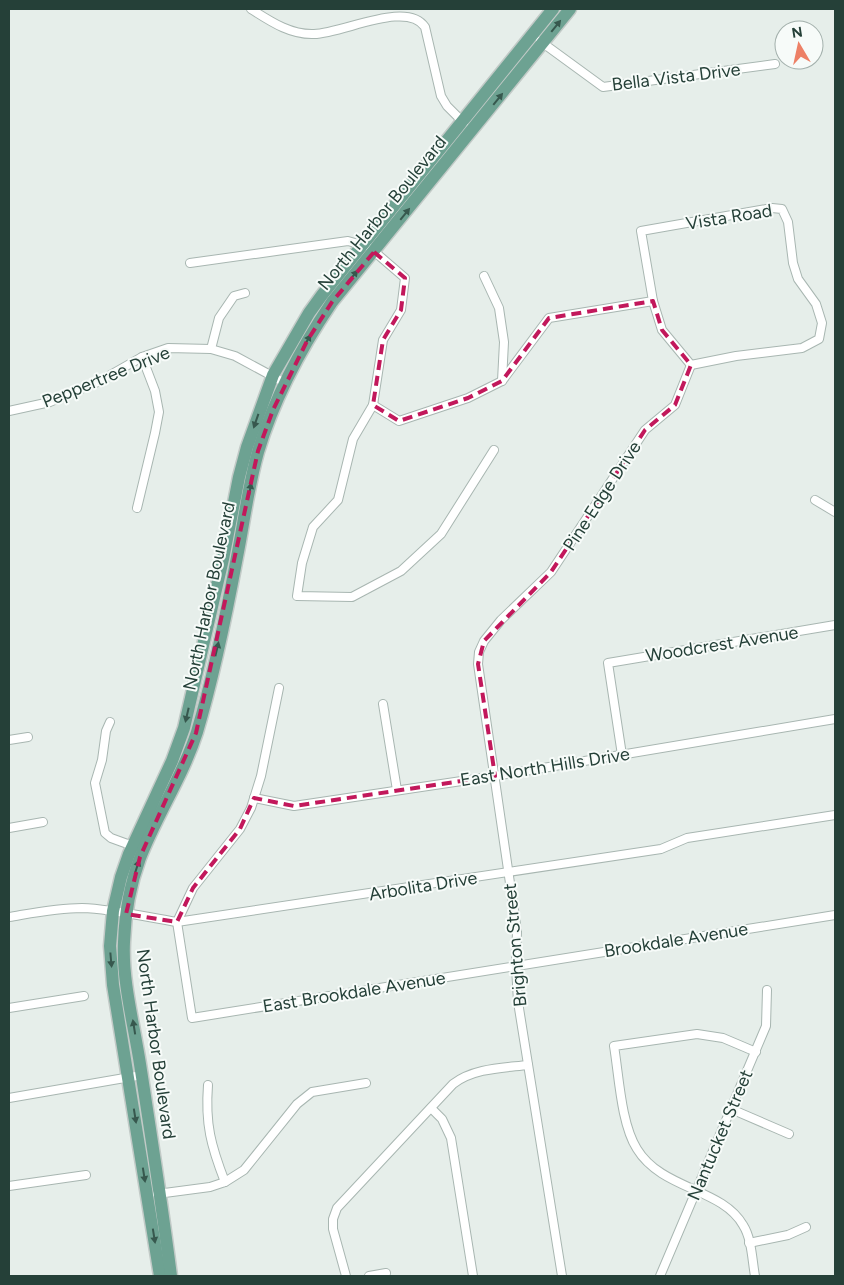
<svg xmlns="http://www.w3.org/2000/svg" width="844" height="1285" font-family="Figtree,sans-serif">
<rect width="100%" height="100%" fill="#e6eeea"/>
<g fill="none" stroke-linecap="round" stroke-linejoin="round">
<!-- minor casing -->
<g stroke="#a8b6b1" stroke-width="10">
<g id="minor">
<path d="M 251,9 C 270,21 290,35 314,34 C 344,33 407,0 425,27 L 441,96 L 447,106 L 464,123"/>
<path d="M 540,41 L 603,87 L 775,64"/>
<path d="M 772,208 L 782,209 L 788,222 L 793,263 L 798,279 L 816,304 L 822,323 L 819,339 L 802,348 L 736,356 L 691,365 L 662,330 L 653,301 L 641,231 Z"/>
<path d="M 190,263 L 348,241 L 369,247 L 405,278 L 401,310 L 383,340 L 373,405 L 353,439 L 338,500 L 313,527 L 302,563 L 297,596 L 352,597 L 401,571 L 441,534 L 494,450"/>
<path d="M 484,276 L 499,308 L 504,342 L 502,381"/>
<path d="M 211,349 L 219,318 L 234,296 L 245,293"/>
<path d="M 373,405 L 399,421 L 468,398 L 502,381 L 549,318 L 653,301"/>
<path d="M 9,411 L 50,402 L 98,382 L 142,357 L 168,348 L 211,349 L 235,356 L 285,383"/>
<path d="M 815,500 L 835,512"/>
<path d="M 137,508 L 155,433 L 159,412 L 155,391 L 142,357"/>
<path d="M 279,688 L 261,776 L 251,808 L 240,829 L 193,888 L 177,922 L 192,1018 L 835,915"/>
<path d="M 383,704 L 397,790"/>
<path d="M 110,722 L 106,731 L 102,760 L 95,783 L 105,833 L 111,838 L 133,846"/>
<path d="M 9,740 L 28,737"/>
<path d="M 622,755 L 608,663 L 835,625"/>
<path d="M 254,798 L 294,806 L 495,776 L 835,719"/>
<path d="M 9,828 L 43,822"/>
<path d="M 9,917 C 33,913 57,908 82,908 C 113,909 146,917 177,922 L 661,849 L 687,838 L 835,815"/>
<path d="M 9,1008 L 84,996"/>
<path d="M 208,1085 C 205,1124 211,1146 225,1182"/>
<path d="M 9,1098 L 142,1075"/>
<path d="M 431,1108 L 442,1119 L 451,1138 L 473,1276"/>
<path d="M 731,1109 L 789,1134"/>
<path d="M 9,1186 L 86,1175"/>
<path d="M 157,1194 L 210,1187 L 225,1182 L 244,1170 L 297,1104 L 312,1092 L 366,1083"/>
<path d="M 749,1243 L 788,1235 L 806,1227"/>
<path d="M 346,1276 L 333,1229 L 333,1219 L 337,1208 L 453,1084 C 474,1068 503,1068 528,1065"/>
<path d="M 369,1276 L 386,1273"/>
<path d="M 562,1276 L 518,1002 L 516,966 L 517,931 L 478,664 L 479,652 L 484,641 L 501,620 L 551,572 L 645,430 L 675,405 L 691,365"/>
<path d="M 660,1276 L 766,1026 L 767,990"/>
<path d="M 755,1276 C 752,1260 752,1239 743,1225 C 722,1188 662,1190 637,1149 C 621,1124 619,1076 614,1046 L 697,1034 L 723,1038 L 756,1052"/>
</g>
</g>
<!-- primary casing -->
<g stroke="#c2cac7" stroke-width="15">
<g id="primary">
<path d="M 160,1276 L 113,985 L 110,946 L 113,911 L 121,877 L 129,854 L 172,761 L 184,728 L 223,559 L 239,477 L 247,447 L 273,375 L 309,313 L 322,295 L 553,9"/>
<path d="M 171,1276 C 162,1205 151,1135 140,1064 C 134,1025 122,981 124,942 C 125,913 130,885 140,858 C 157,814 183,776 197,732 C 214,675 226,616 237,557 C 244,522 248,487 258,452 C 274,398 301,348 332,302 L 570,9"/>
</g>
</g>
<!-- minor -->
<use href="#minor" stroke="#fff" stroke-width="8"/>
<!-- primary -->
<use href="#primary" stroke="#6da292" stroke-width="12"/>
</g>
<!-- one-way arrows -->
<defs><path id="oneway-solid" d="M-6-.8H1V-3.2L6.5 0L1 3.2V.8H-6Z" transform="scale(1.25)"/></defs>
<g fill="#37584e">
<use href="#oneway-solid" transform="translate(556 26) rotate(-51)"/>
<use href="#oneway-solid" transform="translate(498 99) rotate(-51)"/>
<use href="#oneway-solid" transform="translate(405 214) rotate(-51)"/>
<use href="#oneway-solid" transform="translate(353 276) rotate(-50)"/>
<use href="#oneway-solid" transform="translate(307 341) rotate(-60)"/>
<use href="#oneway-solid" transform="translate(256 421) rotate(109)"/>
<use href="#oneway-solid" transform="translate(250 490) rotate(-80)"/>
<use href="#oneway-solid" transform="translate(217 649) rotate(-77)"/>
<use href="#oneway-solid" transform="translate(187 715) rotate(103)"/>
<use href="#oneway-solid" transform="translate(137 867) rotate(-72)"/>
<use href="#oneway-solid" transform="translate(111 960) rotate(85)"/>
<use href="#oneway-solid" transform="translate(134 1027) rotate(-99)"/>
<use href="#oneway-solid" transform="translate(135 1116) rotate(81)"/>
<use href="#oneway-solid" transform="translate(144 1175) rotate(81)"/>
<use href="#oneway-solid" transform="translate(154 1236) rotate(81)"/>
</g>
<!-- marked area -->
<path fill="none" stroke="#c2185b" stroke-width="4" stroke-dasharray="10 6" stroke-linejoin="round" d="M 374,252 L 405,278 L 401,310 L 383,340 L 373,405 L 399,421 L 468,398 L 502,381 L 549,318 L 653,301 L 662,330 L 691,365 L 675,405 L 645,430 L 551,572 L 484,641 L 478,664 L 495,776 L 294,806 L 254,798 L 240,829 L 193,888 L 177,922 L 126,914 L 140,857 L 196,733 L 258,451 L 273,410 L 307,341 L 332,302 Z"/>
<g text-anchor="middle" stroke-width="4" stroke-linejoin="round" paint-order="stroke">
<!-- street labels -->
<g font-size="18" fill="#254038" stroke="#f7fbf9">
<text transform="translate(676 77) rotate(-7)" y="6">Bella Vista Drive</text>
<text transform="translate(382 213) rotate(-51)" y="6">North Harbor Boulevard</text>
<text transform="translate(729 217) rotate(-9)" y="6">Vista Road</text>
<text transform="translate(106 377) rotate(-22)" y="6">Peppertree Drive</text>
<text transform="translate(602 496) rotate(-57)" y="6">Pine Edge Drive</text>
<text transform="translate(209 596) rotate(-78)" y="6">North Harbor Boulevard</text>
<text transform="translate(722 644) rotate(-9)" y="6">Woodcrest Avenue</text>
<text transform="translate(545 767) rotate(-9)" y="6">East North Hills Drive</text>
<text transform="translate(423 886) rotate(-9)" y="6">Arbolita Drive</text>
<text transform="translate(676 940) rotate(-9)" y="6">Brookdale Avenue</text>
<text transform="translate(515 945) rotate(-95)" y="6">Brighton Street</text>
<text transform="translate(354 992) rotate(-9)" y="6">East Brookdale Avenue</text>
<text transform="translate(156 1044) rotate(82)" y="6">North Harbor Boulevard</text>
<text transform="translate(720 1135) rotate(-67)" y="6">Nantucket Street</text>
</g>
</g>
<!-- border -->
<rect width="844" height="1285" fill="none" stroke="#254038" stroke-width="20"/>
<!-- north arrow -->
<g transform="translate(799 45) rotate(351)"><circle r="24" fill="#f7fbf9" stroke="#a3b0ac"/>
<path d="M0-4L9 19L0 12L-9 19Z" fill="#ed8066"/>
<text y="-8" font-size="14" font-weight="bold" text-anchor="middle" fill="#254038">N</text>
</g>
</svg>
